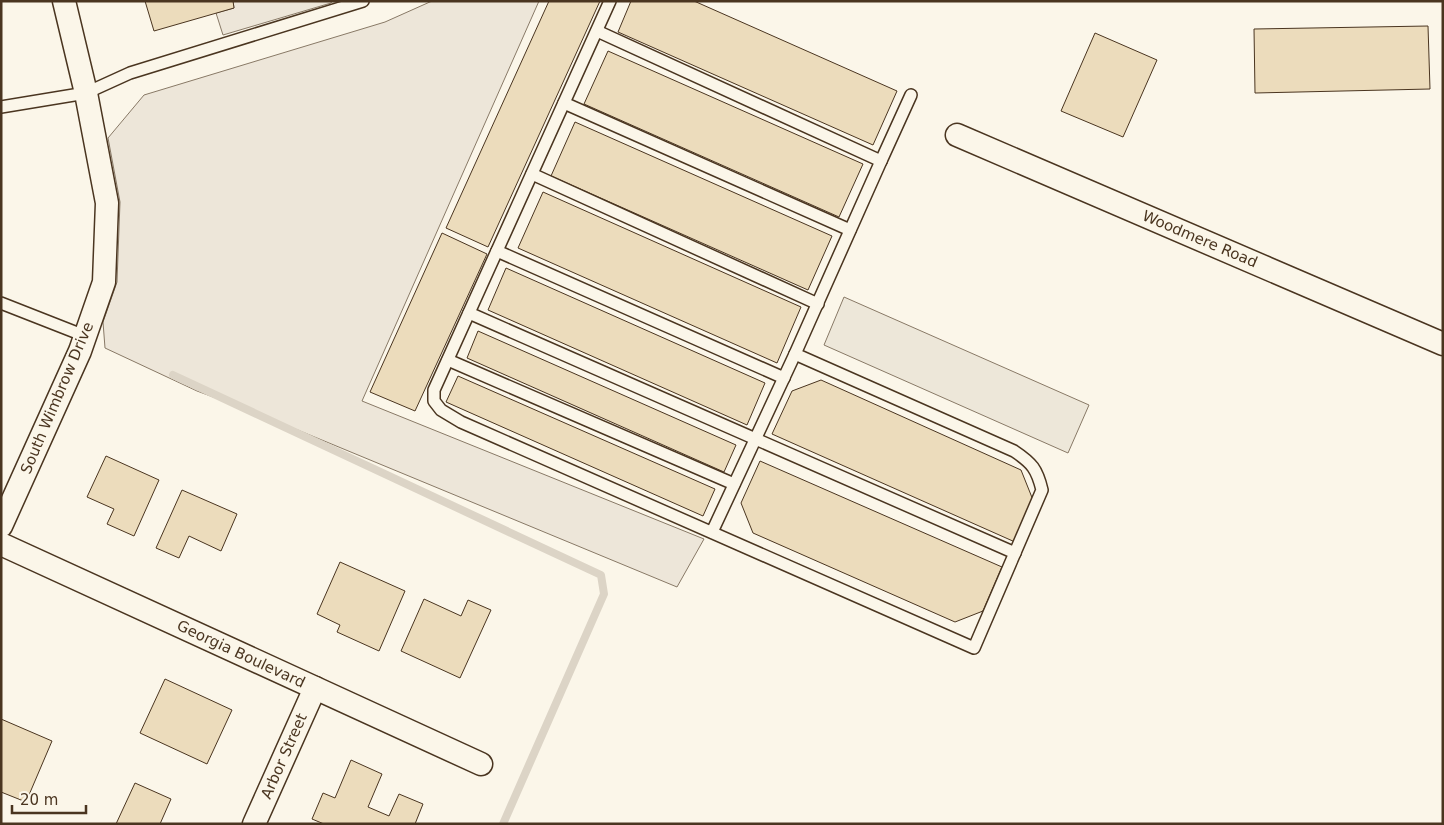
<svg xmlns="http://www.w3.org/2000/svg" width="1444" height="825" font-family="'DejaVu Sans',sans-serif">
<rect width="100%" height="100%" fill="#fbf6e9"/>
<!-- green -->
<g fill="#ede6d9" stroke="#887966">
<path d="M 233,1 L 332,1 L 331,3 L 223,35 L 216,13 L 234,8 Z"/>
<path d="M 432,1 L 539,1 L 362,401 L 704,539 L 677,587 L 259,414 L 197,391 L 105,348 L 103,322 L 117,282 L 120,202 L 108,138 L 144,95 L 385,22 Z"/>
</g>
<!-- parking -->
<path fill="#ede7d9" stroke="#887966" d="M 844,297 L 1089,405 L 1068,453 L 824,345 Z"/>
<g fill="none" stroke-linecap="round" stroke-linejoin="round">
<!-- stream -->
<path stroke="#dcd4c6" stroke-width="8" d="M 173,375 L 601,575 L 604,594 L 503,824"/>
</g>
<!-- building -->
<g fill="#ecdcbc" stroke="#4a3520">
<path d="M 145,1 L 233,1 L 234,8 L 154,31 Z"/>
<path d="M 549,1 L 600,1 L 488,247 L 446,228 Z"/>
<path d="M 631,1 L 694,1 L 897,91 L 873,145 L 618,32 Z"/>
<path d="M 1428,26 L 1430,89 L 1255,93 L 1254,29 Z"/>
<path d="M 1095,33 L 1157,60 L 1123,137 L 1061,111 Z"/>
<path d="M 608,51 L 863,164 L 839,217 L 584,104 Z"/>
<path d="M 575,122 L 832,236 L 808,290 L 551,176 Z"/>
<path d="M 543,192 L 801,307 L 777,363 L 518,248 Z"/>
<path d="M 442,233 L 487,254 L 415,411 L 370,392 Z"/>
<path d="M 506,268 L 765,383 L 747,425 L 488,310 Z"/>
<path d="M 478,331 L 736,445 L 724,472 L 467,358 Z"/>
<path d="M 458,376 L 715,489 L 703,516 L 446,402 Z"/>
<path d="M 821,380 L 1021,470 L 1033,500 L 1015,542 L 772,434 L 792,391 Z"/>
<path d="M 106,456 L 159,480 L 134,536 L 107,524 L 114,509 L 87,497 Z"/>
<path d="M 760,461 L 1002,567 L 983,611 L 955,622 L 753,533 L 741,503 Z"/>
<path d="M 182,490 L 237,514 L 221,551 L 189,536 L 179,558 L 156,548 Z"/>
<path d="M 340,562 L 405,591 L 379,651 L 337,632 L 340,625 L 317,614 Z"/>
<path d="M 424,599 L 461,616 L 468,600 L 491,610 L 460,678 L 401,651 Z"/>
<path d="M 165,679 L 232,710 L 207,764 L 140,733 Z"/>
<path d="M 1,719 L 52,741 L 26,802 L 1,792 Z"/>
<path d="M 351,760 L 382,774 L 368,807 L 389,816 L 399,794 L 423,804 L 415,824 L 324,824 L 312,819 L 323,793 L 335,798 Z"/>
<path d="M 135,783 L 171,799 L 160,824 L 116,824 Z"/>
</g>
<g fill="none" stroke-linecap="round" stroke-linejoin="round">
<!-- lane casing -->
<g stroke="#4a3520" stroke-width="14">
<g id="lane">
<path d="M 610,1 L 434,390 L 434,401 L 441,410 L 461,422 L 974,648 L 1042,490 C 1037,469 1032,463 1014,451 L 795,354"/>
<path d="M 597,31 L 881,161 L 795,354 L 712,532"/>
<path d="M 564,103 L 850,230"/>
<path d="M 1,107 L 86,93 L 130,73 L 363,1"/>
<path d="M 881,161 L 911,95"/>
<path d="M 532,174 L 818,304"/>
<path d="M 497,251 L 784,378"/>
<path d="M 1,303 L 85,336"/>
<path d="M 469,313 L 1015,553"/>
<path d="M 448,360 L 734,484"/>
</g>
</g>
<!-- street casing -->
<g stroke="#4a3520" stroke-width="25">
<g id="street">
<path d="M 957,135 L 1443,344"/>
<path d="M 1,526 L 80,351 L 104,282 L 107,203 L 86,93 L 64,1"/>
<path d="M 1,544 L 481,764"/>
<path d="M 254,824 L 315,688"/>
</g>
</g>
<!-- lane -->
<use href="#lane" stroke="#fbf6e9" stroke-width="11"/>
<!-- street -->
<use href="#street" stroke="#fbf6e9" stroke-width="22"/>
</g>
<g text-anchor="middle" stroke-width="4" stroke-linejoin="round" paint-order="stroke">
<!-- street labels -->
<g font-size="15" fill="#4a3520" stroke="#fbf6e9">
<text transform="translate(1200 239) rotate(23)" y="5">Woodmere Road</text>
<text transform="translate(57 398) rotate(-67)" y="5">South Wimbrow Drive</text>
<text transform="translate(241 654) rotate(25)" y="5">Georgia Boulevard</text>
<text transform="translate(284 756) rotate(-66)" y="5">Arbor Street</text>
</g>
</g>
<!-- border -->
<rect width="1444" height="825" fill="none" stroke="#4a3520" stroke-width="5"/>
<!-- scale -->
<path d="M12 805v8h74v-8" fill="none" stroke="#4a3520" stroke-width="2.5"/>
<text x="20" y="805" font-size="15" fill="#4a3520" stroke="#fbf6e9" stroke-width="4" paint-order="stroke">20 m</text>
</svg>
